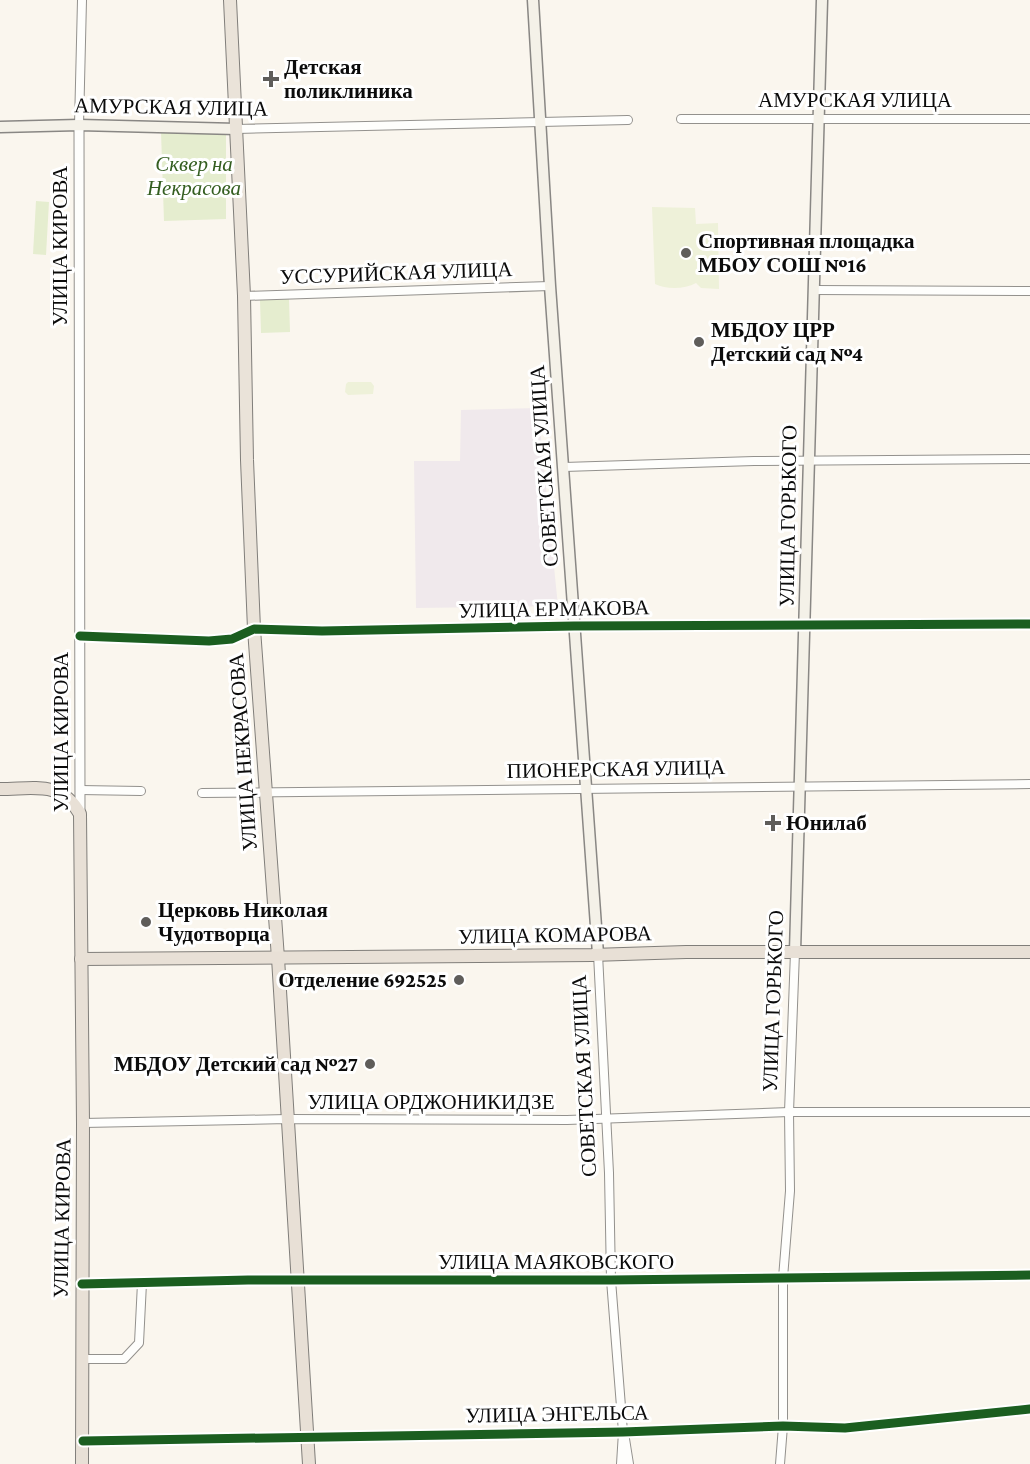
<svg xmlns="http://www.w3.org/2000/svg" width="1030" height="1464" font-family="'Crimson Pro',serif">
<rect width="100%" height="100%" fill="#faf6ee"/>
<!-- industrial -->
<path fill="#f0e9ec" d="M 538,408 L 558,606 L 416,608 L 414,461 L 460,461 L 461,410 Z"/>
<!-- green -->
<g fill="#e5edcf">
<path d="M 161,132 L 226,133 L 226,219 L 164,221 Z"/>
<path d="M 36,201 L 49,202 L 46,255 L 33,254 Z"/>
<path d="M 289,299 L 290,332 L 261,333 L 260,300 Z"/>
</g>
<!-- pitch -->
<g fill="#eef1d9">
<path d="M 652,207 L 695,208 L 696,224 L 718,223 L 719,289 L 701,288 L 696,283 C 685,289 667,290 655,284 Z"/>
<path d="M 348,382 L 371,382 L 374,386 L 373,394 L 348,395 L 345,392 L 346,384 Z"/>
</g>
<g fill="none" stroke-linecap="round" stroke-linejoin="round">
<!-- minor casing -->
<g stroke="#93918d" stroke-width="10">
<g id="minor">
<path d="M 681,119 L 1030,119"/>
<path d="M 79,125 L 82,0"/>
<path d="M 237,129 L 628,120"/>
<path d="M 814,290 L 1030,291"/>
<path d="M 244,296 L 550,286"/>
<path d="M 564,467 L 754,461 L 1030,459"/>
<path d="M 80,636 L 209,641 L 232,639 L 254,629 L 322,631 L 574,626 L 1030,624"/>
<path d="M 80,790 L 141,791"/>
<path d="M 202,793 L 1030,784"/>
<path d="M 598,954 L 609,1173 L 611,1280 L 623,1432 L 621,1464"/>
<path d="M 83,1123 L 288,1119 L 567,1120 L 789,1112 L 1030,1112"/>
<path d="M 82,1284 L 248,1280 L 611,1280 L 1030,1275"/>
<path d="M 82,1359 L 124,1359 L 139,1343 L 142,1283"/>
<path d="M 625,1439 L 629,1464"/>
<path d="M 83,1441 L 623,1432 L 783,1426 L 845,1428 L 1030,1409"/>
<path d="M 780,1464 L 783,1426 L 783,1278 L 790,1191 L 789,1112 L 795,952"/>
</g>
</g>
<!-- tertiary casing -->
<g stroke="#93918d" stroke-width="11">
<path id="tertiary" d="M 79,125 L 80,814"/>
</g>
<!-- secondary casing -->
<g stroke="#898784" stroke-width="13">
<g id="secondary">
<path d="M 533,0 L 550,286 L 598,954"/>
<path d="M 0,127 L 79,125 L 237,129"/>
<path d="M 795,952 L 822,0"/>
</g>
</g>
<!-- primary casing -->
<g stroke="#807e7a" stroke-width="14">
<path id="primary" d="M 230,0 L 244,296 L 247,460 L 254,629 L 278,958"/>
</g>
<!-- trunk casing -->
<g stroke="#807e7a" stroke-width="14">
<g id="trunk">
<path d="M 0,789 C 34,789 61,780 80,814 L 83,1123 L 82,1464"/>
<path d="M 278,958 L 309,1464"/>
<path d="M 81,959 L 592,955 L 686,952 L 1030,952"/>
</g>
</g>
<!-- minor -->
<use href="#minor" stroke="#fefefc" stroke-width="8"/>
<!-- tertiary -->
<use href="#tertiary" stroke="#fefefc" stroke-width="9"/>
<!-- secondary -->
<use href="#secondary" stroke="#f4f1e8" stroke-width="10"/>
<!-- primary -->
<use href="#primary" stroke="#eae3d9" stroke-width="12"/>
<!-- trunk -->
<use href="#trunk" stroke="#e8e0d6" stroke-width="12"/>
<!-- cycleway casing -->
<g stroke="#fff" stroke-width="13">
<g id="cycleway">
<path d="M 80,636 L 209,641 L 232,639 L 254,629 L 322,631 L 574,626 L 1030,624"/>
<path d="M 82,1284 L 248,1280 L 611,1280 L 1030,1275"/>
<path d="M 83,1441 L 623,1432 L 783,1426 L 845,1428 L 1030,1409"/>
</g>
</g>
<!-- cycleway -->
<use href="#cycleway" stroke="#1b5e20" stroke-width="9"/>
</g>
<!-- markers -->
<g fill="#5f5d5a" stroke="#fff" stroke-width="2">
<path d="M268 70h6v6h6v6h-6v6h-6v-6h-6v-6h6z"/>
<circle cx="686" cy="253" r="6"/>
<circle cx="699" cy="342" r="6"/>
<path d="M770 814h6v6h6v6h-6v6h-6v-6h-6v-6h6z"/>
<circle cx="146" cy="922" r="6"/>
<circle cx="459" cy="980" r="6"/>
<circle cx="370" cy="1064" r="6"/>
</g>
<g text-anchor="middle" stroke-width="6" stroke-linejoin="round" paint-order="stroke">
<!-- poi labels -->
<g font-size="21" font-weight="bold" fill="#0b0b0b" stroke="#fff" text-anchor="start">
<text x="284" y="74">Детская<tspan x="284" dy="24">поликлиника</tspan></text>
<text x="698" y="248">Спортивная площадка<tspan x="698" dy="24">МБОУ СОШ №16</tspan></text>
<text x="711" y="337">МБДОУ ЦРР<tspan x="711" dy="24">Детский сад №4</tspan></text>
<text x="786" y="830">Юнилаб</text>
<text x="158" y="917">Церковь Николая<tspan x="158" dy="24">Чудотворца</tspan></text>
<text x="447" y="987" text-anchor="end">Отделение 692525</text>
<text x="358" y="1071" text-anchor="end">МБДОУ Детский сад №27</text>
</g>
<!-- street labels -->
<g font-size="21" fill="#0b0b0b" stroke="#fff">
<text x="855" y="107">АМУРСКАЯ УЛИЦА</text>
<text transform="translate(171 107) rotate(1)" y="7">АМУРСКАЯ УЛИЦА</text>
<text transform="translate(60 246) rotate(-90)" y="7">УЛИЦА КИРОВА</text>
<text transform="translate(396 273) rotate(-2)" y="7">УССУРИЙСКАЯ УЛИЦА</text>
<text transform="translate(544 466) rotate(-94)" y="7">СОВЕТСКАЯ УЛИЦА</text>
<text transform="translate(788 516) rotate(-89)" y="7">УЛИЦА ГОРЬКОГО</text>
<text transform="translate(554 609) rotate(-1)" y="7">УЛИЦА ЕРМАКОВА</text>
<text transform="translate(61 732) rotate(-90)" y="7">УЛИЦА КИРОВА</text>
<text transform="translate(243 752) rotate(-94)" y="7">УЛИЦА НЕКРАСОВА</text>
<text transform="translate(616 769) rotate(-1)" y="7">ПИОНЕРСКАЯ УЛИЦА</text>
<text transform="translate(555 935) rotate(-1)" y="7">УЛИЦА КОМАРОВА</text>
<text transform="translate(773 1001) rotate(-88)" y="7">УЛИЦА ГОРЬКОГО</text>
<text transform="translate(584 1076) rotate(-93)" y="7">СОВЕТСКАЯ УЛИЦА</text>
<text x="431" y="1109">УЛИЦА ОРДЖОНИКИДЗЕ</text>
<text transform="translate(62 1218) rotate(-89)" y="7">УЛИЦА КИРОВА</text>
<text x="556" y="1269">УЛИЦА МАЯКОВСКОГО</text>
<text transform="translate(557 1414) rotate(-1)" y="7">УЛИЦА ЭНГЕЛЬСА</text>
</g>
<!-- park labels -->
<g font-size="21" font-style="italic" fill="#345e20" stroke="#fff">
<text x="194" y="171">Сквер на<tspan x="194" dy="24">Некрасова</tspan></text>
</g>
</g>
</svg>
